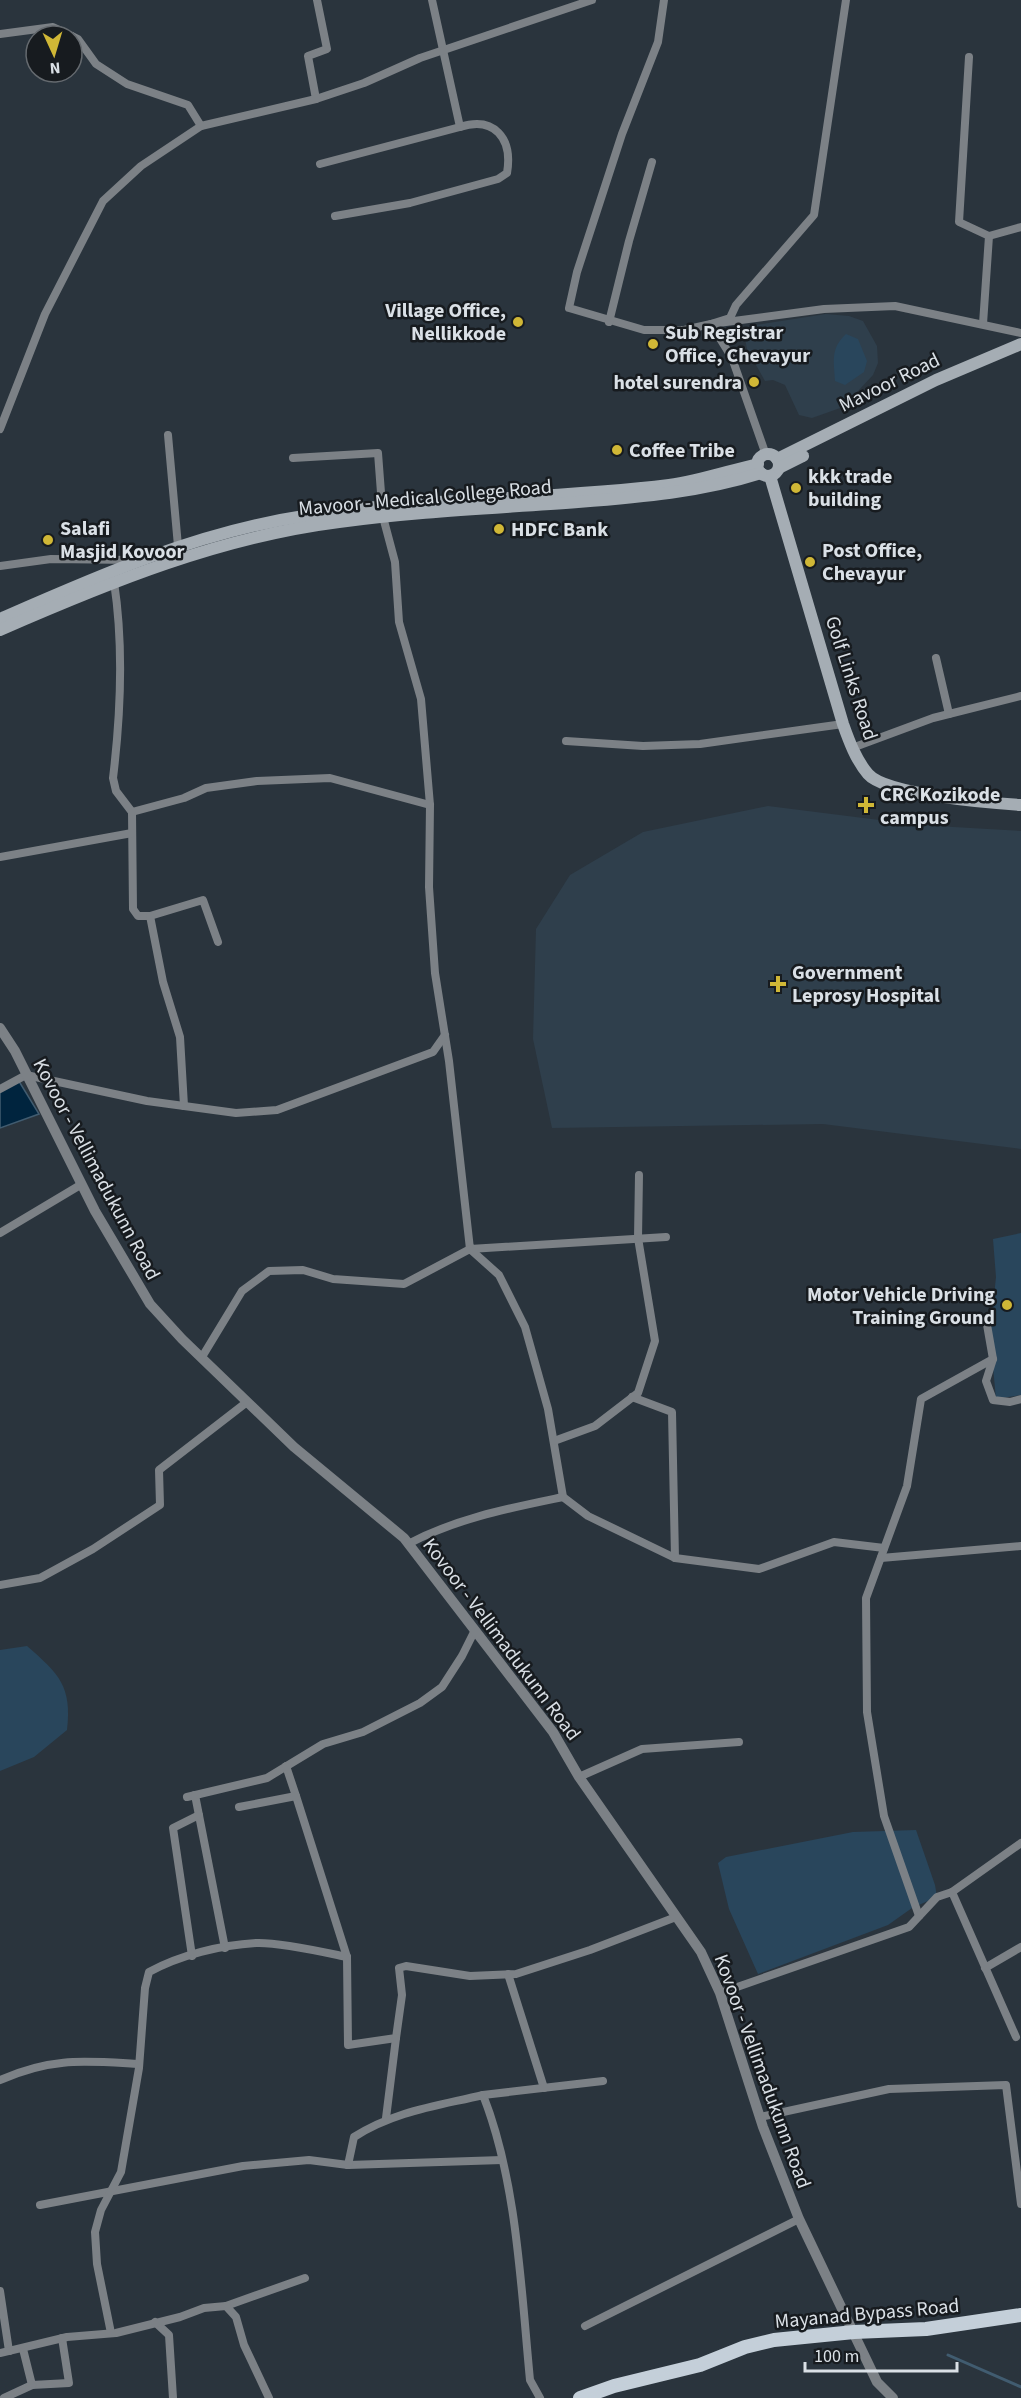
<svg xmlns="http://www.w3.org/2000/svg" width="1021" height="2398" font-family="'Source Sans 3',sans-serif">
<rect width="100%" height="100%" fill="#2a343d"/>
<!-- built -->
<g fill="#2f3f4c">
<path d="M 826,314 L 849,316 L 863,321 L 877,346 L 878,363 L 873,375 L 843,407 L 812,418 L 799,415 L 785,385 L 773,380 L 765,381 L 747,349 L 745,339 L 749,326 Z"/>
<path d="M 768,806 L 919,825 L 1021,831 L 1021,1149 L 823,1124 L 552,1128 L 533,1039 L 536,929 L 570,875 L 643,832 Z"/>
</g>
<!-- green -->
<g fill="#29465c">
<path d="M 846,334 L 858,339 L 867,361 L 864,372 L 845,385 L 835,381 C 834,361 830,349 846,334 Z"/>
<path d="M 1021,1233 L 1021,1395 L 996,1399 L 990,1334 L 996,1277 L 993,1239 Z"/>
<path d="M 27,1646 C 59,1674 72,1686 67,1730 L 34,1757 L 0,1771 L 0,1650 Z"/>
<path d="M 916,1830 L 935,1885 L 937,1897 L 912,1908 L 888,1925 L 758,1974 L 729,1909 L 718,1863 L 726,1857 L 853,1832 Z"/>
</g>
<!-- water -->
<path fill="#00243e" stroke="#415c70" stroke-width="1.5" d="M 17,1078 L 39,1114 L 0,1128 L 0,1087 Z"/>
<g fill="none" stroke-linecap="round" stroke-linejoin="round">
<!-- stream -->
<path stroke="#415c70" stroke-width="3" d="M 948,2355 L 1021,2387"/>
<!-- minor -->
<g stroke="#7c8186" stroke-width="8">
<path d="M 664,0 L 658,42 L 622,134 L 577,272 L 569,308 L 644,330 L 684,330 L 711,324 L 824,309 L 895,306 L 1021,333"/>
<path d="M 0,34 L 53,27 L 72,36"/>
<path d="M 72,36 L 78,39 L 96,64 L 127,84 L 188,105 L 201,126"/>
<path d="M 969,57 L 959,222 L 989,236 L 983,324"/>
<path d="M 316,99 L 308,56 L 327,49 L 317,0"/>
<path d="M 320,164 L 460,127"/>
<path d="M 335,216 L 410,203 L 498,179 L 507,173 C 513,138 494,116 460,127 L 432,0"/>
<path d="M 989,236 L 1021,227"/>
<path d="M 609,322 L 629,241 L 652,162"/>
<path d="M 0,429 L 45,314 L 103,201 L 141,166 L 201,126 L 316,99 L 364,83 L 420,58 L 592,0"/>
<path d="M 168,435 L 178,546"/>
<path d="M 766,455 L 732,358 L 711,324 L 730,318 L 736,305 L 814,215 L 846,0"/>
<path d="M 293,458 L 378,453 L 382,506"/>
<path d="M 383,517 L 395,562 L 399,622 L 421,699 L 430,805 L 429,887 L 435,973 L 449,1061 L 470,1249 L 666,1237"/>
<path d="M 0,566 L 51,559 L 134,560"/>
<path d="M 114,582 C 124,647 121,712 113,778 L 116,791 L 132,812 L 133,909 L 138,916 L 150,916 L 203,900 L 218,942"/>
<path d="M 936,658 L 949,714"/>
<path d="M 566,741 L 643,746 L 700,744 L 843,724"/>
<path d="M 852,748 L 933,718 L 1021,696"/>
<path d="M 132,812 L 184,798 L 206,788 L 257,781 L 330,778 L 430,805"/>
<path d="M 0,857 L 132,833"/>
<path d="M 150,916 L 163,982 L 180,1037 L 184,1106"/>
<path d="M 0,1089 L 26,1075 L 147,1101 L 236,1113 L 277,1110 L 433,1052 L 445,1035"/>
<path d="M 0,1233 L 82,1184"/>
<path d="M 986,1319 L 993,1359 L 986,1381 L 993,1400 L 1010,1402 L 1021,1399"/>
<path d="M 202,1357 L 242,1291 L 269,1271 L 303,1270 L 333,1279 L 404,1284 L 470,1249 L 499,1275 L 525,1327 L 548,1409 L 563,1497 L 588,1516 L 675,1558 L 759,1569 L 834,1542 L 884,1548"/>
<path d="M 632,1397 L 672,1412 L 675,1558"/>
<path d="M 554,1441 L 595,1426 L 638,1393 L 655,1341 L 638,1238 L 639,1175"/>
<path d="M 408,1544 C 457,1518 510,1508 563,1497"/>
<path d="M 881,1558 L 1021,1546"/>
<path d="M 0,1585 L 40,1578 L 93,1549 L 160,1505 L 159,1470 L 247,1402"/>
<path d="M 579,1777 L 642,1749 L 739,1742"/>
<path d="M 195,1795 L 225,1948"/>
<path d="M 296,1796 L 347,1957 L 348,2045 L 396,2038 L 402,1995 L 399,1968 L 406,1966 L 470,1976 L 516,1974 L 590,1950 L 676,1917"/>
<path d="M 187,1797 L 267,1778 L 323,1744 L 363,1732 L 420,1703 L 442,1687 L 462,1656 L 475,1630"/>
<path d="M 239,1807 L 296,1796 L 286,1766"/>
<path d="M 952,1892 L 1021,1843"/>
<path d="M 919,1916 L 884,1816 L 867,1712 L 866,1598 L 907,1486 L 921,1399 L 993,1359"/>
<path d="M 192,1956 L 173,1828 L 199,1815"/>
<path d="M 985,1968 L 1021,1947"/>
<path d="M 508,1974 L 544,2088"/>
<path d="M 720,1993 L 909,1927 L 937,1897 L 952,1892 L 1016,2037"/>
<path d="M 0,2080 C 52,2057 84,2061 139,2064"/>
<path d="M 483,2095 L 603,2081"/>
<path d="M 760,2117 L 889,2089 L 1006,2085 L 1021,2204"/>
<path d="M 386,2118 L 396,2038"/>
<path d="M 348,2165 L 502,2160"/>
<path d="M 40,2205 L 243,2166 L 309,2160 L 348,2165 L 354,2137 C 395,2111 437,2106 483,2095 C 517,2181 521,2288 530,2380 L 540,2398"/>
<path d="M 0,2291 L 9,2351"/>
<path d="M 226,2306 L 305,2278"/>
<path d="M 155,2322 L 169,2335 L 173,2398"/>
<path d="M 585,2326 L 799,2219"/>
<path d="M 111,2333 L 97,2264 L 95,2232 L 101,2210 L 121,2172 L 139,2068 L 145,1988 L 149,1972 C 180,1955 221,1945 256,1943 C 280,1942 323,1952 347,1957"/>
<path d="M 23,2349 L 32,2385 L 69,2383 L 62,2338"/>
<path d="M 0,2353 L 67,2337 L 116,2333 L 180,2317 L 204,2308 L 226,2306 L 236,2317 L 244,2345 L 269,2398"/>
<path d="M 4,2398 L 32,2385"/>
</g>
<!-- tertiary -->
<path stroke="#7c8186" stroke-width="10" d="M 0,1028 L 15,1051 L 95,1211 L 150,1304 L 182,1339 L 294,1447 L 404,1538 L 553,1732 L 579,1777 L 701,1952 L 720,1993 L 763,2127 L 799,2219 L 877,2382 L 893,2398"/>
<!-- secondary -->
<g stroke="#a5adb4" stroke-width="12">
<circle cx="768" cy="465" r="11"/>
<path d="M 777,459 L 936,380 L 1021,344"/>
<path d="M 779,468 L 803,456"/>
<path d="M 770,476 L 843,724 C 849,741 856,760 868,774 C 886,795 991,803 1021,805"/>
<path d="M 0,619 C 98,576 197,532 304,516 C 425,497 548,500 669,485 C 699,481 728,471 758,464"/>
<path d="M 0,630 C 110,582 220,537 339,522 C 418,511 499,508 578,502 C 641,497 701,492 761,473"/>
</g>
<!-- primary -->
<path stroke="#c4cfd9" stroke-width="14" d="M 580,2398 L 614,2386 L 700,2365 L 745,2347 L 774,2340 L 854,2332 L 926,2329 L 1021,2315"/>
</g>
<!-- markers -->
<g fill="#d0b736" stroke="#171b1f" stroke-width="2">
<circle cx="518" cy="322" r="6"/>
<circle cx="653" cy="344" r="6"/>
<circle cx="754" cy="382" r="6"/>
<circle cx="617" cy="450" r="6"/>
<circle cx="796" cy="488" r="6"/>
<circle cx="499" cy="529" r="6"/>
<circle cx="48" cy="540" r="6"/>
<circle cx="810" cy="562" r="6"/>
<path d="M863 796h6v6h6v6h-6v6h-6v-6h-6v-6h6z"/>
<path d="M775 975h6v6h6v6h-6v6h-6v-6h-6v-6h6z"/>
<circle cx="1007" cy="1305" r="6"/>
</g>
<g text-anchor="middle" stroke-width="5" stroke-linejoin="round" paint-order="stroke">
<!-- poi labels -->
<g font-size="20" font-weight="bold" fill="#dae0e6" stroke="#171b1f" text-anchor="start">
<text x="506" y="317" text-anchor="end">Village Office,<tspan x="506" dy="23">Nellikkode</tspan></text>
<text x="665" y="339">Sub Registrar<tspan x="665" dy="23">Office, Chevayur</tspan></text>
<text x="742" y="389" text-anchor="end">hotel surendra</text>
<text x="629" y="457">Coffee Tribe</text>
<text x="808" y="483">kkk trade<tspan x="808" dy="23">building</tspan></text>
<text x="60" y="535">Salafi<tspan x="60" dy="23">Masjid Kovoor</tspan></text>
<text x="511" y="536">HDFC Bank</text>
<text x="822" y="557">Post Office,<tspan x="822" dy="23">Chevayur</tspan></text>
<text x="880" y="801">CRC Kozikode<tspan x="880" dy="23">campus</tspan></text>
<text x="792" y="979">Government<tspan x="792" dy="23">Leprosy Hospital</tspan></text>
<text x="995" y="1301" text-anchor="end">Motor Vehicle Driving<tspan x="995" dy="23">Training Ground</tspan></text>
</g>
<!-- street labels -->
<g font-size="20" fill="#dae0e6" stroke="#171b1f">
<text transform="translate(889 382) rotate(-26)" y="7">Mavoor Road</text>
<text transform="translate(425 497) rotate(-5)" y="7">Mavoor - Medical College Road</text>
<text transform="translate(852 678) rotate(72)" y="7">Golf Links Road</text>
<text transform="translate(97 1169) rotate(62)" y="7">Kovoor - Vellimadukunn Road</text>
<text transform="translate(502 1639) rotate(53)" y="7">Kovoor - Vellimadukunn Road</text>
<text transform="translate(763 2071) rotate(70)" y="7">Kovoor - Vellimadukunn Road</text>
<text transform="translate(867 2313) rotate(-5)" y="7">Mayanad Bypass Road</text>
</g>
</g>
<!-- north arrow -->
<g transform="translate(54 54) rotate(176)"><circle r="28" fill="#171b1f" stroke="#656a6f" stroke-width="1.5"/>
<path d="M0-4.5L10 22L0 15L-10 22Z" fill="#d0b736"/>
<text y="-9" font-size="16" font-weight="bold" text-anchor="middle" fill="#dae0e6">N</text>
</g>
<!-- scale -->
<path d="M805 2362v9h152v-9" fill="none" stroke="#dae0e6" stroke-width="3"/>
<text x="814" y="2362" font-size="18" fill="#dae0e6" stroke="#171b1f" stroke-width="4.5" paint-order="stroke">100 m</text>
</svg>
